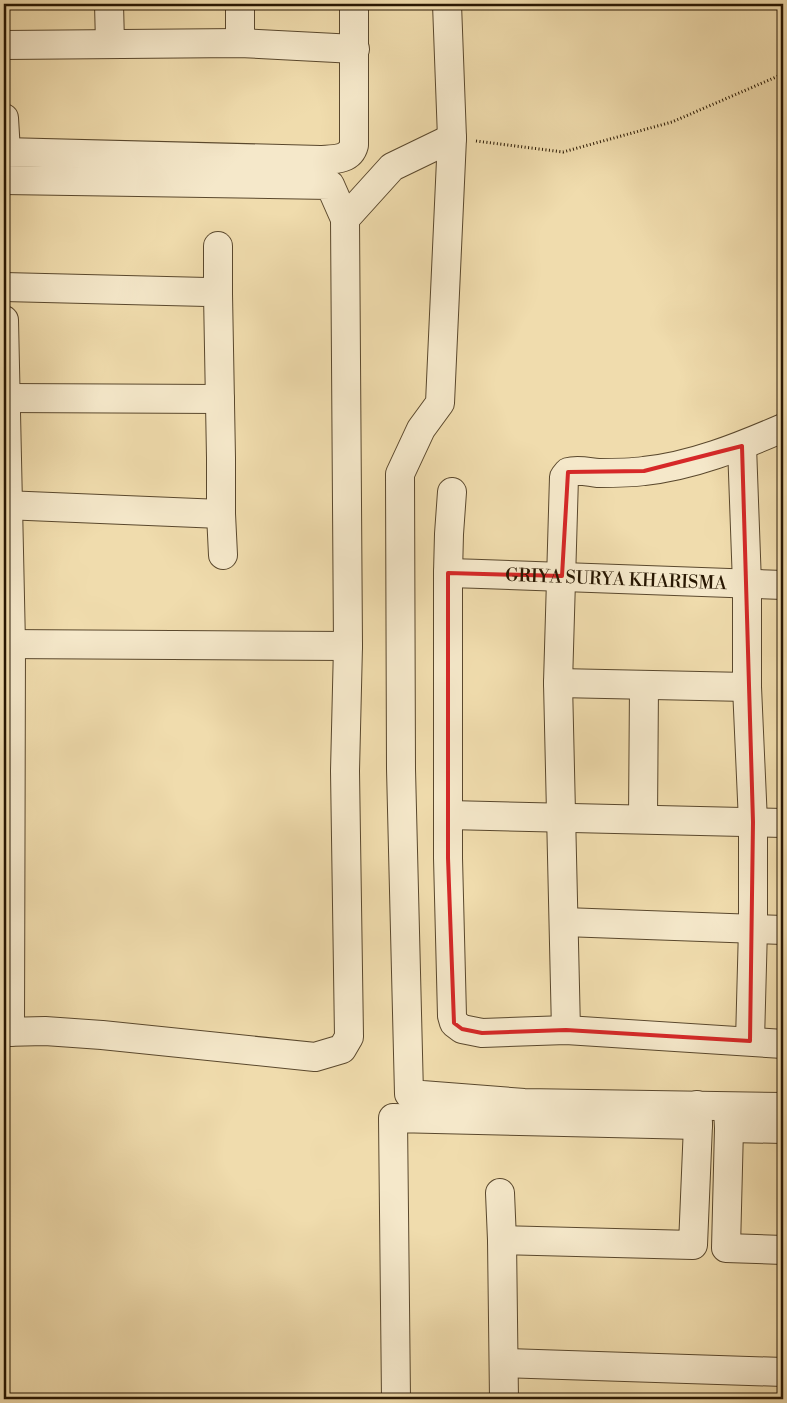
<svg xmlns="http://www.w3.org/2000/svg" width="787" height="1403" font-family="'Libre Bodoni',serif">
<rect width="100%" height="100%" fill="#f0dcad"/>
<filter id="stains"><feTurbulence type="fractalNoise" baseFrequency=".004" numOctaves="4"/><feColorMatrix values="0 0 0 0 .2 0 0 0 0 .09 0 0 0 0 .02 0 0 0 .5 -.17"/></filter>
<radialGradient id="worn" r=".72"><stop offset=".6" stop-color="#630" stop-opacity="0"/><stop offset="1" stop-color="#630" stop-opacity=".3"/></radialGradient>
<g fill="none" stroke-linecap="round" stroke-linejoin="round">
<!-- minor casing -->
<g stroke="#5a482d" stroke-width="30">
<g id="minor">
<path d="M 109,4 L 110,43"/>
<path d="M 240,4 L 240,43"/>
<path d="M 447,4 L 452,138 L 440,403 L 421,429 L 400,474 L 401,769 L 409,1094 L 524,1103 L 783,1107"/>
<path d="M 4,45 L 240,43 L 355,49"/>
<path d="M 4,118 L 6,152"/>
<path d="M 4,152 L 320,160 C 332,159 350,161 354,145 L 354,4"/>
<path d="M 4,180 L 330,185 L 345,219 L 348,646 L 345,771 L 349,1037 L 342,1049 L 315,1057 L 102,1035 L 45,1031 L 4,1032"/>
<path d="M 345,219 L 392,167 L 452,138"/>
<path d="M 4,287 L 207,292 L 218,294 L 221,458 L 221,514 L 4,505"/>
<path d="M 218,294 L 218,246"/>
<path d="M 4,320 L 11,644 L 10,1032"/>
<path d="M 6,398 L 220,399"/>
<path d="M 742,446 L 747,584 L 747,687 L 753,822 L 753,928 L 750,1041"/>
<path d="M 452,492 L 449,534 L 448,573 L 448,858 L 452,1016 L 454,1023 L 462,1029 L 482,1033 L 566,1030 L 783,1044"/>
<path d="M 221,514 L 223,555"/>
<path id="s1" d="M 448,573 C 560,576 672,582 783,585"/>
<path d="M 4,644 L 348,646"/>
<path d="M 558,683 L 747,687"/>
<path d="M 449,815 L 783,823"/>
<path d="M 643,819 L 644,685"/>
<path d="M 564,922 L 783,930"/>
<path d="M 566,1030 L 558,683 L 564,477 L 568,472 C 578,469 588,472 598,473 C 613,473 629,473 644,471 C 692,466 739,447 783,428"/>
<path d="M 728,1109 L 729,1128 L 783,1129"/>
<path d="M 729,1128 L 726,1248 L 783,1250"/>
<path d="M 500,1193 L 502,1240"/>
<path d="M 504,1363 L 783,1372"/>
<path d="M 396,1399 L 393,1118 L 698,1125 L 697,1105"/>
<path d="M 504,1399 L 502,1240 L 693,1245 L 698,1125"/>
</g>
</g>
<!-- path -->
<path stroke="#281702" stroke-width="3" stroke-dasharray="1 2.5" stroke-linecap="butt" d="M 476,141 L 563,152 L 672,122 L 783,74"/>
<!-- minor -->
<use href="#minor" stroke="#f5e8ca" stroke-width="28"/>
</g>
<!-- marked area -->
<path fill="none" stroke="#d62828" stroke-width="4" stroke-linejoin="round" d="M 742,446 L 753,822 L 750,1041 L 566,1030 L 482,1033 L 462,1029 L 454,1023 L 448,858 L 448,573 L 562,576 L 568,472 L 644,471 Z"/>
<g text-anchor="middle" stroke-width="4" stroke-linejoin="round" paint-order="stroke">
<!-- street labels -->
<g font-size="18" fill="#281702" stroke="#f5e8ca">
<text dy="6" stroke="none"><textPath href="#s1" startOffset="168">GRIYA SURYA KHARISMA</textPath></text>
</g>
</g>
<!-- margin -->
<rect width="787" height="1403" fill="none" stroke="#f0dcad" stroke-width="20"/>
<rect x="5" y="5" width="777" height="1393" fill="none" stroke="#281702" stroke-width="2.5"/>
<rect x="10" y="10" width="767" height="1383" fill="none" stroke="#281702"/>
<rect width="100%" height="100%" filter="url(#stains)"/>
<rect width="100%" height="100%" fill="url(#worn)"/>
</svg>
